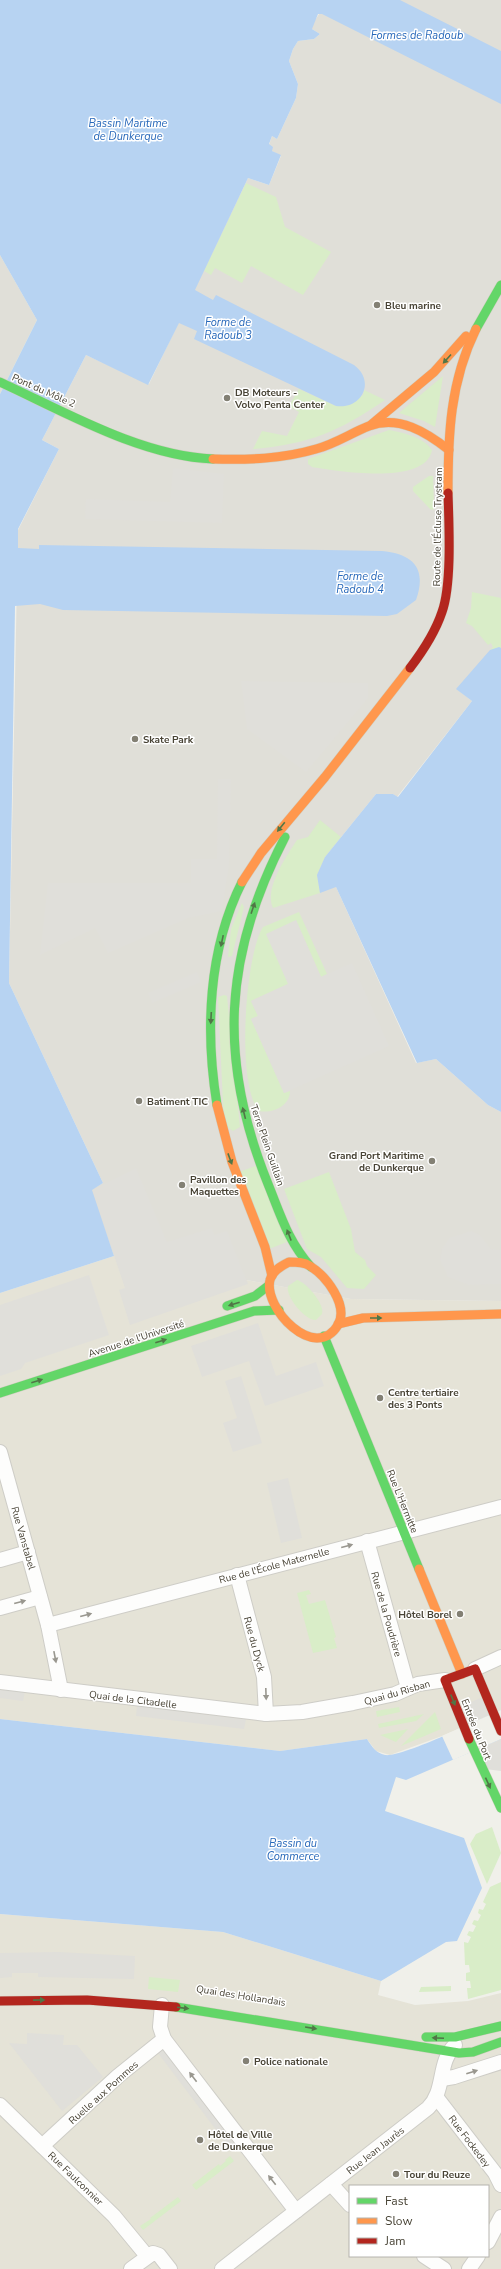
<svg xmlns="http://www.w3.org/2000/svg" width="501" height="2269" font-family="'Nunito Sans',sans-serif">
<rect width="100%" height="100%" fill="#f0f0ea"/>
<!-- residential -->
<g fill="#e5e3d7" fill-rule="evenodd">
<path d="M 114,1256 L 351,1299 L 501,1301 L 501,1710 L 442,1736 L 390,1755 L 376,1751 L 367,1739 L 280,1751 L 0,1719 L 0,1293 Z"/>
<path d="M 0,1914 L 223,1932 L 381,1981 L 378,1995 L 415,2005 L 468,2001 L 501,1993 L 501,2269 L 0,2269 ZM 350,2186 L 488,2186 L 488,2256 L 350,2256 Z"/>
</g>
<!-- industrial -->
<g fill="#e0dfd8">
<path d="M 328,0 L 501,0 L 501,648 L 499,647 L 457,689 L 472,701 L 397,797 L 393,794 L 376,794 L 325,857 L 336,887 L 416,1063 L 436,1059 L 488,1105 L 501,1112 L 501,1301 L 351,1299 L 114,1256 L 91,1190 L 103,1183 L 9,983 L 18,530 L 59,449 L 42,440 L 86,355 L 149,384 L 248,178 L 269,185 L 281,156 L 272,151 L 269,145 L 272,136 L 277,139 L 296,98 L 298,84 L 289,61 L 293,49 L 298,41 L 314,39 L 320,34 L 312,29 L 312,25 Z"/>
<path d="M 0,255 L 37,320 L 0,394 Z"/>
</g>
<!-- green -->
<g fill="#d9edc8">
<path d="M 246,183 L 276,197 L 285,227 L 331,252 L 303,295 L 251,266 L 242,283 L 215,268 L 211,275 L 204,271 Z"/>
<path d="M 443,376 L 435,427 L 424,421 L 399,413 Z"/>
<path d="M 299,389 L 336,406 L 363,395 L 364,390 L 385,400 C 338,432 310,444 253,449 L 262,431 L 287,436 L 299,412 L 289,406 Z"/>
<path d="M 389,430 C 404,433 423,437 432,450 C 426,486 336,471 312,467 L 308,464 L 308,459 Z"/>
<path d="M 429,476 L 433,476 L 434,509 L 431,510 L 413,491 L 413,487 Z"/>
<path d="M 472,592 L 501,598 L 501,648 L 490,650 L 493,647 L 491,643 L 488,645 L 472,626 L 466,623 L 471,608 Z"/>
<path d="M 320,820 L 341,837 L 325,857 L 317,875 L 320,893 L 273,908 C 264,888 286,857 297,840 L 308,837 Z"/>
<path d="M 242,903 L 244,907 L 232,956 L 228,957 L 231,929 Z"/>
<path d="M 299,912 L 327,974 L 321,977 L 296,920 L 288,984 L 251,1001 L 258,1016 L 251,1019 L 284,1093 L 290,1091 C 290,1106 272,1114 259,1111 C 236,1085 245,955 263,927 Z"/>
<path d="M 224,995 L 227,996 L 240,1127 L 233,1131 L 224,1125 L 218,997 Z"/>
<path d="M 258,1165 L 287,1242 L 269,1249 L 239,1172 Z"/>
<path d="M 329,1172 L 351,1229 L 355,1252 L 365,1260 L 367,1266 L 376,1275 L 364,1289 L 347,1288 L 321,1257 L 307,1249 L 284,1189 Z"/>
<path d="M 297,1280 C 306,1282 325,1304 322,1314 L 316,1320 C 305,1321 285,1296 288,1286 Z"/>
<path d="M 309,1590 L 311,1594 L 306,1595 L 309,1604 L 325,1600 L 336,1637 L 334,1638 L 337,1648 L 313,1653 L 297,1593 Z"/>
<path d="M 399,1707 L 400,1712 L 377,1717 L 376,1711 Z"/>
<path d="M 435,1712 L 441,1729 L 401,1746 Z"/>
<path d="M 424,1714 L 416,1721 L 379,1728 L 378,1724 Z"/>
<path d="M 408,1729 L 396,1742 L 380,1735 Z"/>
<path d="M 492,1827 L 501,1853 L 487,1884 L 470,1844 L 476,1834 Z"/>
<path d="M 501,1882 L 501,1990 L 468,1999 L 467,1988 L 471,1988 L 470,1981 L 466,1981 L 466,1973 L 470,1972 L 469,1965 L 465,1965 L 464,1942 L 468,1943 L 471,1937 L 467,1935 L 469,1931 L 473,1932 L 476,1926 L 472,1924 L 474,1920 L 478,1921 L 481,1915 L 478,1913 L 479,1909 L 483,1910 L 486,1904 L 483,1902 L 490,1887 Z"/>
<path d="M 149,1977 L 180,1980 L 178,1992 L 148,1989 Z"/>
<path d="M 451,1986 L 451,1991 L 419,1992 L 421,1987 Z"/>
<path d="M 230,2156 L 234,2161 L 196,2190 L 192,2185 L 219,2164 L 220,2166 L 226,2161 L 225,2160 Z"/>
<path d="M 178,2197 L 181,2201 L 143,2230 L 140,2226 L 151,2219 L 150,2218 Z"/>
</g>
<!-- parking -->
<g fill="#e0dfda">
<path d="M 173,468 L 224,474 L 222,523 L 85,519 L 86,499 L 170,502 Z"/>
<path d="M 241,681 L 368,683 L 368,698 L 306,772 L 247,729 Z"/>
<path d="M 218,779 L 231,779 L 229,864 L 222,911 L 188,918 L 108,953 L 95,928 L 40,955 L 48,883 L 191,883 L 191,859 L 217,859 Z"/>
<path d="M 296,920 L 321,977 L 352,963 L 389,1046 L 284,1093 L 251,1019 L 258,1016 L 251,1001 L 288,984 L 266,934 Z"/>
<path d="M 197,972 L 201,982 L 152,1003 L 148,993 Z"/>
<path d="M 136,1168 L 167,1242 L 212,1228 L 214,1235 L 227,1231 L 248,1284 L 130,1325 L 119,1290 L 125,1288 L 92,1190 Z"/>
<path d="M 471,1231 L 480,1235 L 491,1249 L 501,1250 L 501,1284 L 469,1285 L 448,1277 L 440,1260 L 442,1249 L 449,1238 Z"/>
<path d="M 89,1275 L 109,1335 L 25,1363 L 21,1369 L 0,1376 L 0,1305 Z"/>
<path d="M 258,1323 L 276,1376 L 316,1362 L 324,1386 L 265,1406 L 249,1361 L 202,1377 L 191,1346 Z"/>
<path d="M 241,1376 L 262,1443 L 233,1452 L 223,1423 L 237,1418 L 225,1381 Z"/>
<path d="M 288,1478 L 302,1538 L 281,1543 L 267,1483 Z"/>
<path d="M 0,1688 L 25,1691 L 23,1701 L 0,1698 Z"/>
<path d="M 483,1697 L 501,1739 L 501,1771 L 485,1769 L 459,1707 Z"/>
<path d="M 137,1706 L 246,1719 L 244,1729 L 136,1716 Z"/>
<path d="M 59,1952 L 135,1956 L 134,1979 L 38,1977 L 38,1973 L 12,1973 L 12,1977 L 0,1978 L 0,1953 Z"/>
<path d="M 27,2033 L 64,2035 L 63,2045 L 77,2045 L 103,2077 L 62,2111 L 9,2043 L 27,2044 Z"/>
<path d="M 166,2047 L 240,2145 L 232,2151 L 158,2053 Z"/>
</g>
<!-- water -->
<g fill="#b7d3f2">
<path d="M 0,0 L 400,0 L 501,51 L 501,104 L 322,14 L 318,14 L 312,29 L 320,34 L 314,39 L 298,41 L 293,49 L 289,61 L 298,84 L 296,98 L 277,139 L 272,136 L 269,144 L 273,147 L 272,151 L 281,155 L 269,185 L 248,178 L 195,290 L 213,300 L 216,295 L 354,365 C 376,381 362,410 336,406 L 194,339 L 197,331 L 179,323 L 148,385 L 86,355 L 42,440 L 59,449 L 18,529 L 18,548 L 39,549 L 39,545 L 382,551 C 414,554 427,569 416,600 L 397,614 L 387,616 L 63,610 L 40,604 L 15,606 L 9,983 L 103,1183 L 92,1190 L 114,1256 L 0,1293 L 0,394 L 37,320 L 0,255 Z"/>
<path d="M 499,647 L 501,648 L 501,1112 L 488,1105 L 436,1059 L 417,1063 L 336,887 L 320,893 L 317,875 L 325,857 L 376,794 L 393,794 L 398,797 L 472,701 L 456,689 L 490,650 Z"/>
<path d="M 501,1710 L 501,1739 L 406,1780 L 396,1777 L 385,1811 L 464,1838 L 482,1888 L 457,1941 L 446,1942 L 381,1981 L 223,1932 L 0,1914 L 0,1719 L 280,1751 L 367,1739 C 372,1747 376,1753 385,1755 C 401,1758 481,1719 501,1710 Z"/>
</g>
<!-- pier -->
<path fill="#f0f0ea" d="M 501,1710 L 501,1739 L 453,1760 L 442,1736 Z"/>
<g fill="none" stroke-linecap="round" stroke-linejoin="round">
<!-- street casing -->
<g stroke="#cecdc7" stroke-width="16">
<g id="street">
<path d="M 0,1452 L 48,1625 L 61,1690"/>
<path d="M 367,1541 L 408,1688"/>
<path d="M 0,1560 L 28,1552"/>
<path d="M 237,1575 L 264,1677 L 266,1714"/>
<path d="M 0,1608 L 40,1597"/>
<path d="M 48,1625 L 501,1507"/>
<path d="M 475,1669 L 501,1657"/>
<path d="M 0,1682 L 266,1714 L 302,1712 L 353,1703 L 395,1694 L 418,1684 L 445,1680"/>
<path d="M 162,2005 L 160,2027 L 164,2039 L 296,2211"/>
<path d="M 442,2079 L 454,2077 L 501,2062"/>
<path d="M 437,2098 L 495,2173 L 501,2185"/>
<path d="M 0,2105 L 114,2216 L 147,2256"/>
<path d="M 42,2146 L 118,2076 L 164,2039"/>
<path d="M 331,2184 L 350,2205"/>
<path d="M 488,2242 L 501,2217"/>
<path d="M 424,2256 L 444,2269"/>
<path d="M 131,2269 L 153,2253 L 159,2255 L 170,2269"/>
<path d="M 222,2269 L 428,2108 C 446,2090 437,2063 455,2045"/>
<path d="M 469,2269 L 478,2256"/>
</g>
</g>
<!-- fast casing -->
<g stroke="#d0cec0" stroke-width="10">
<g id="fast">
<path d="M 476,329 L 501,285"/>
<path d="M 0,382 C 65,412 141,456 213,459"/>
<path d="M 285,837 C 223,956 218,1060 268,1184 C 281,1216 288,1241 311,1267"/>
<path d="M 217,1105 C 205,1031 208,950 242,882"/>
<path d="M 227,1306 L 255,1296 L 268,1286"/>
<path d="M 324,1336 L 419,1569"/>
<path d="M 0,1393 L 254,1311 L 279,1310"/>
<path d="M 469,1739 L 501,1808"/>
<path d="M 176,2007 L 459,2053 L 473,2052 L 501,2042"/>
<path d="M 426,2037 L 455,2037 L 501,2026"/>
</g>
</g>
<!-- slow casing -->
<g stroke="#d0cec0" stroke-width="10">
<g id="slow">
<path d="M 372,424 L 434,372 L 466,336"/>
<path d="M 213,459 C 248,460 282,459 316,449 C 335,444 351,433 369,426 C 399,415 426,432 449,450"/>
<path d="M 448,493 C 448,435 450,382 476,329"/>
<path d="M 242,882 L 261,853 L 325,777 L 410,668"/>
<path d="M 217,1105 L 232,1162 L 265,1247 L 272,1276"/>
<path d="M 289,1262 C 296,1262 304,1262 310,1266 C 326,1276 349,1305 338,1325 C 315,1363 263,1308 270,1280 C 272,1271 281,1266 289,1262 Z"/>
<path d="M 338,1324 L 363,1318 L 501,1314"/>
<path d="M 419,1569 L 462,1674"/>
</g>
</g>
<!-- jam casing -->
<g stroke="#d0cec0" stroke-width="10">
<g id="jam">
<path d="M 410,668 C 423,651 435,633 442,612 C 452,584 449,525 448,493"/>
<path d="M 469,1739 L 445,1680 L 475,1669 L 501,1731"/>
<path d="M 0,2001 L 87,2000 L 176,2007"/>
</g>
</g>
<!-- street -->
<use href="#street" stroke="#fdfdfc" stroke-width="14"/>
<!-- fast -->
<use href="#fast" stroke="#63d668" stroke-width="9"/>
<!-- slow -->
<use href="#slow" stroke="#ff974d" stroke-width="9"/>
<!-- jam -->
<use href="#jam" stroke="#b3261e" stroke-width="9"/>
</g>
<!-- one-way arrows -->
<defs><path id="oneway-solid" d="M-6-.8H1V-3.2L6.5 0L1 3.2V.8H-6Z"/></defs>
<g fill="#517647">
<use href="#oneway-solid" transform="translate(447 359) rotate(132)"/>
<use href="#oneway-solid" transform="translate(281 827) rotate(129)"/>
<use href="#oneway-solid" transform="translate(253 908) rotate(-71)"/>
<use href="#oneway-solid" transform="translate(222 941) rotate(102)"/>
<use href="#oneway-solid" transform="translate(211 1018) rotate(93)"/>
<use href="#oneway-solid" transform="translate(244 1113) rotate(-104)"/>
<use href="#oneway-solid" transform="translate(230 1159) rotate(70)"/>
<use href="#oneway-solid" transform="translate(289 1235) rotate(-111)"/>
<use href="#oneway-solid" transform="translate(234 1304) rotate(162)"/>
<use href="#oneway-solid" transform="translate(376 1318)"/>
<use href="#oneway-solid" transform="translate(161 1341) rotate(-18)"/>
<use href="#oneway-solid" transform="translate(37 1381) rotate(-18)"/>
<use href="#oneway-solid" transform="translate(453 1700) rotate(68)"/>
<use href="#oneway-solid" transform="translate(488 1783) rotate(65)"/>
<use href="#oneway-solid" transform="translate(39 2000) rotate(-1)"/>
<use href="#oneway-solid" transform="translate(183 2008) rotate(7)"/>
<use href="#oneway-solid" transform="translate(311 2028) rotate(9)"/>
<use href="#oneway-solid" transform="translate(438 2038) rotate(-178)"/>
</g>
<g fill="#99978f">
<use href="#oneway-solid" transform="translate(347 1546) rotate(-15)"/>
<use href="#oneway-solid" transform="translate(20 1602) rotate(-15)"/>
<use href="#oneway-solid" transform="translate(86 1615) rotate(-15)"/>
<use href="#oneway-solid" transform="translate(55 1657) rotate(79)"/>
<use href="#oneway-solid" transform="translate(266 1694) rotate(88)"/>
<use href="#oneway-solid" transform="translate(472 2072) rotate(-18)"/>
<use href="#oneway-solid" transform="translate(193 2077) rotate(-127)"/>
<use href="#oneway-solid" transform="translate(272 2180) rotate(-128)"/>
</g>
<!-- markers -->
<g fill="#838074" stroke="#fff" stroke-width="1.5">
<circle cx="377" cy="305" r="4"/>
<circle cx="227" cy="398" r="4"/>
<circle cx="135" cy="739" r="4"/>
<circle cx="139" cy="1101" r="4"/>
<circle cx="432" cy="1161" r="4"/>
<circle cx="182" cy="1185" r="4"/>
<circle cx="380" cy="1398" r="4"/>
<circle cx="460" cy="1614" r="4"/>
<circle cx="246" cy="2061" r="4"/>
<circle cx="200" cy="2140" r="4"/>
<circle cx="396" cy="2174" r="4"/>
</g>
<g text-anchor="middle" stroke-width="3" stroke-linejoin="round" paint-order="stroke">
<!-- poi labels -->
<g font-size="10" font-weight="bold" fill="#484335" stroke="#fff" text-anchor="start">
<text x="385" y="309">Bleu marine</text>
<text x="235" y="396">DB Moteurs -<tspan x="235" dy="12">Volvo Penta Center</tspan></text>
<text x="143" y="743">Skate Park</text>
<text x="147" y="1105">Batiment TIC</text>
<text x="424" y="1159" text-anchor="end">Grand Port Maritime<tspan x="424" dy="12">de Dunkerque</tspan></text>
<text x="190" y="1183">Pavillon des<tspan x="190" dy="12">Maquettes</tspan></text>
<text x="388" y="1396">Centre tertiaire<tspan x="388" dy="12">des 3 Ponts</tspan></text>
<text x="452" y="1618" text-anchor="end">Hôtel Borel</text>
<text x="254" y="2065">Police nationale</text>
<text x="208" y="2138">Hôtel de Ville<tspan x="208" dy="12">de Dunkerque</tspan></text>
<text x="404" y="2178">Tour du Reuze</text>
</g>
<!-- street labels -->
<g font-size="10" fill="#484335" stroke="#fff">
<text transform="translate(44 390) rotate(24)" y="4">Pont du Môle 2</text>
<text transform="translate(437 527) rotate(-89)" y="4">Route de l'Écluse Trystram</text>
<text transform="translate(268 1145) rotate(71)" y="4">Terre Plein Guillain</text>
<text transform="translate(136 1338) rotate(-18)" y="4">Avenue de l'Université</text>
<text transform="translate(403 1501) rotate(68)" y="4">Rue L'Hermitte</text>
<text transform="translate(24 1538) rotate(74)" y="4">Rue Vanstabel</text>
<text transform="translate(274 1565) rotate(-15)" y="4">Rue de l'École Maternelle</text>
<text transform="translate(387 1614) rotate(74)" y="4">Rue de la Poudrière</text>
<text transform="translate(255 1644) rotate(75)" y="4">Rue du Dyck</text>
<text transform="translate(397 1692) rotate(-16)" y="4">Quai du Risban</text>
<text transform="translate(133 1699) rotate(7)" y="4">Quai de la Citadelle</text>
<text transform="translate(477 1729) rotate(68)" y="4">Entrée du Port</text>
<text transform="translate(241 1995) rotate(9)" y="4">Quai des Hollandais</text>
<text transform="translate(103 2092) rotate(-42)" y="4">Ruelle aux Pommes</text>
<text transform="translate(470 2141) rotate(53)" y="4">Rue Fockedey</text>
<text transform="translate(375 2150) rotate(-38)" y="4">Rue Jean Jaurès</text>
<text transform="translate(76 2178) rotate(44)" y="4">Rue Faulconnier</text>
</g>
<!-- water labels -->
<g font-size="11" font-style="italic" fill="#2768ba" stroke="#fff">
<text x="417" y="39">Formes de Radoub</text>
<text x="128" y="127">Bassin Maritime<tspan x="128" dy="13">de Dunkerque</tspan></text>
<text x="228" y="326">Forme de<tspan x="228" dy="13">Radoub 3</tspan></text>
<text x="360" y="580">Forme de<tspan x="360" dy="13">Radoub 4</tspan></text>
<text x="293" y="1847">Bassin du<tspan x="293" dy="13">Commerce</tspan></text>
</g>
</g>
<!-- legend -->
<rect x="349" y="2185" width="140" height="72" fill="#ffffff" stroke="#b6b4ae"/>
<rect x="357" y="2198" width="20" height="6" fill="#63d668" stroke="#b6b4ae"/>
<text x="385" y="2205" font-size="12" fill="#484335">Fast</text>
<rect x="357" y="2218" width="20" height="6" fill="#ff974d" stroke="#b6b4ae"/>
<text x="385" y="2225" font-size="12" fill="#484335">Slow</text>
<rect x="357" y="2238" width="20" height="6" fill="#b3261e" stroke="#b6b4ae"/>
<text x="385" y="2245" font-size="12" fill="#484335">Jam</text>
</svg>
